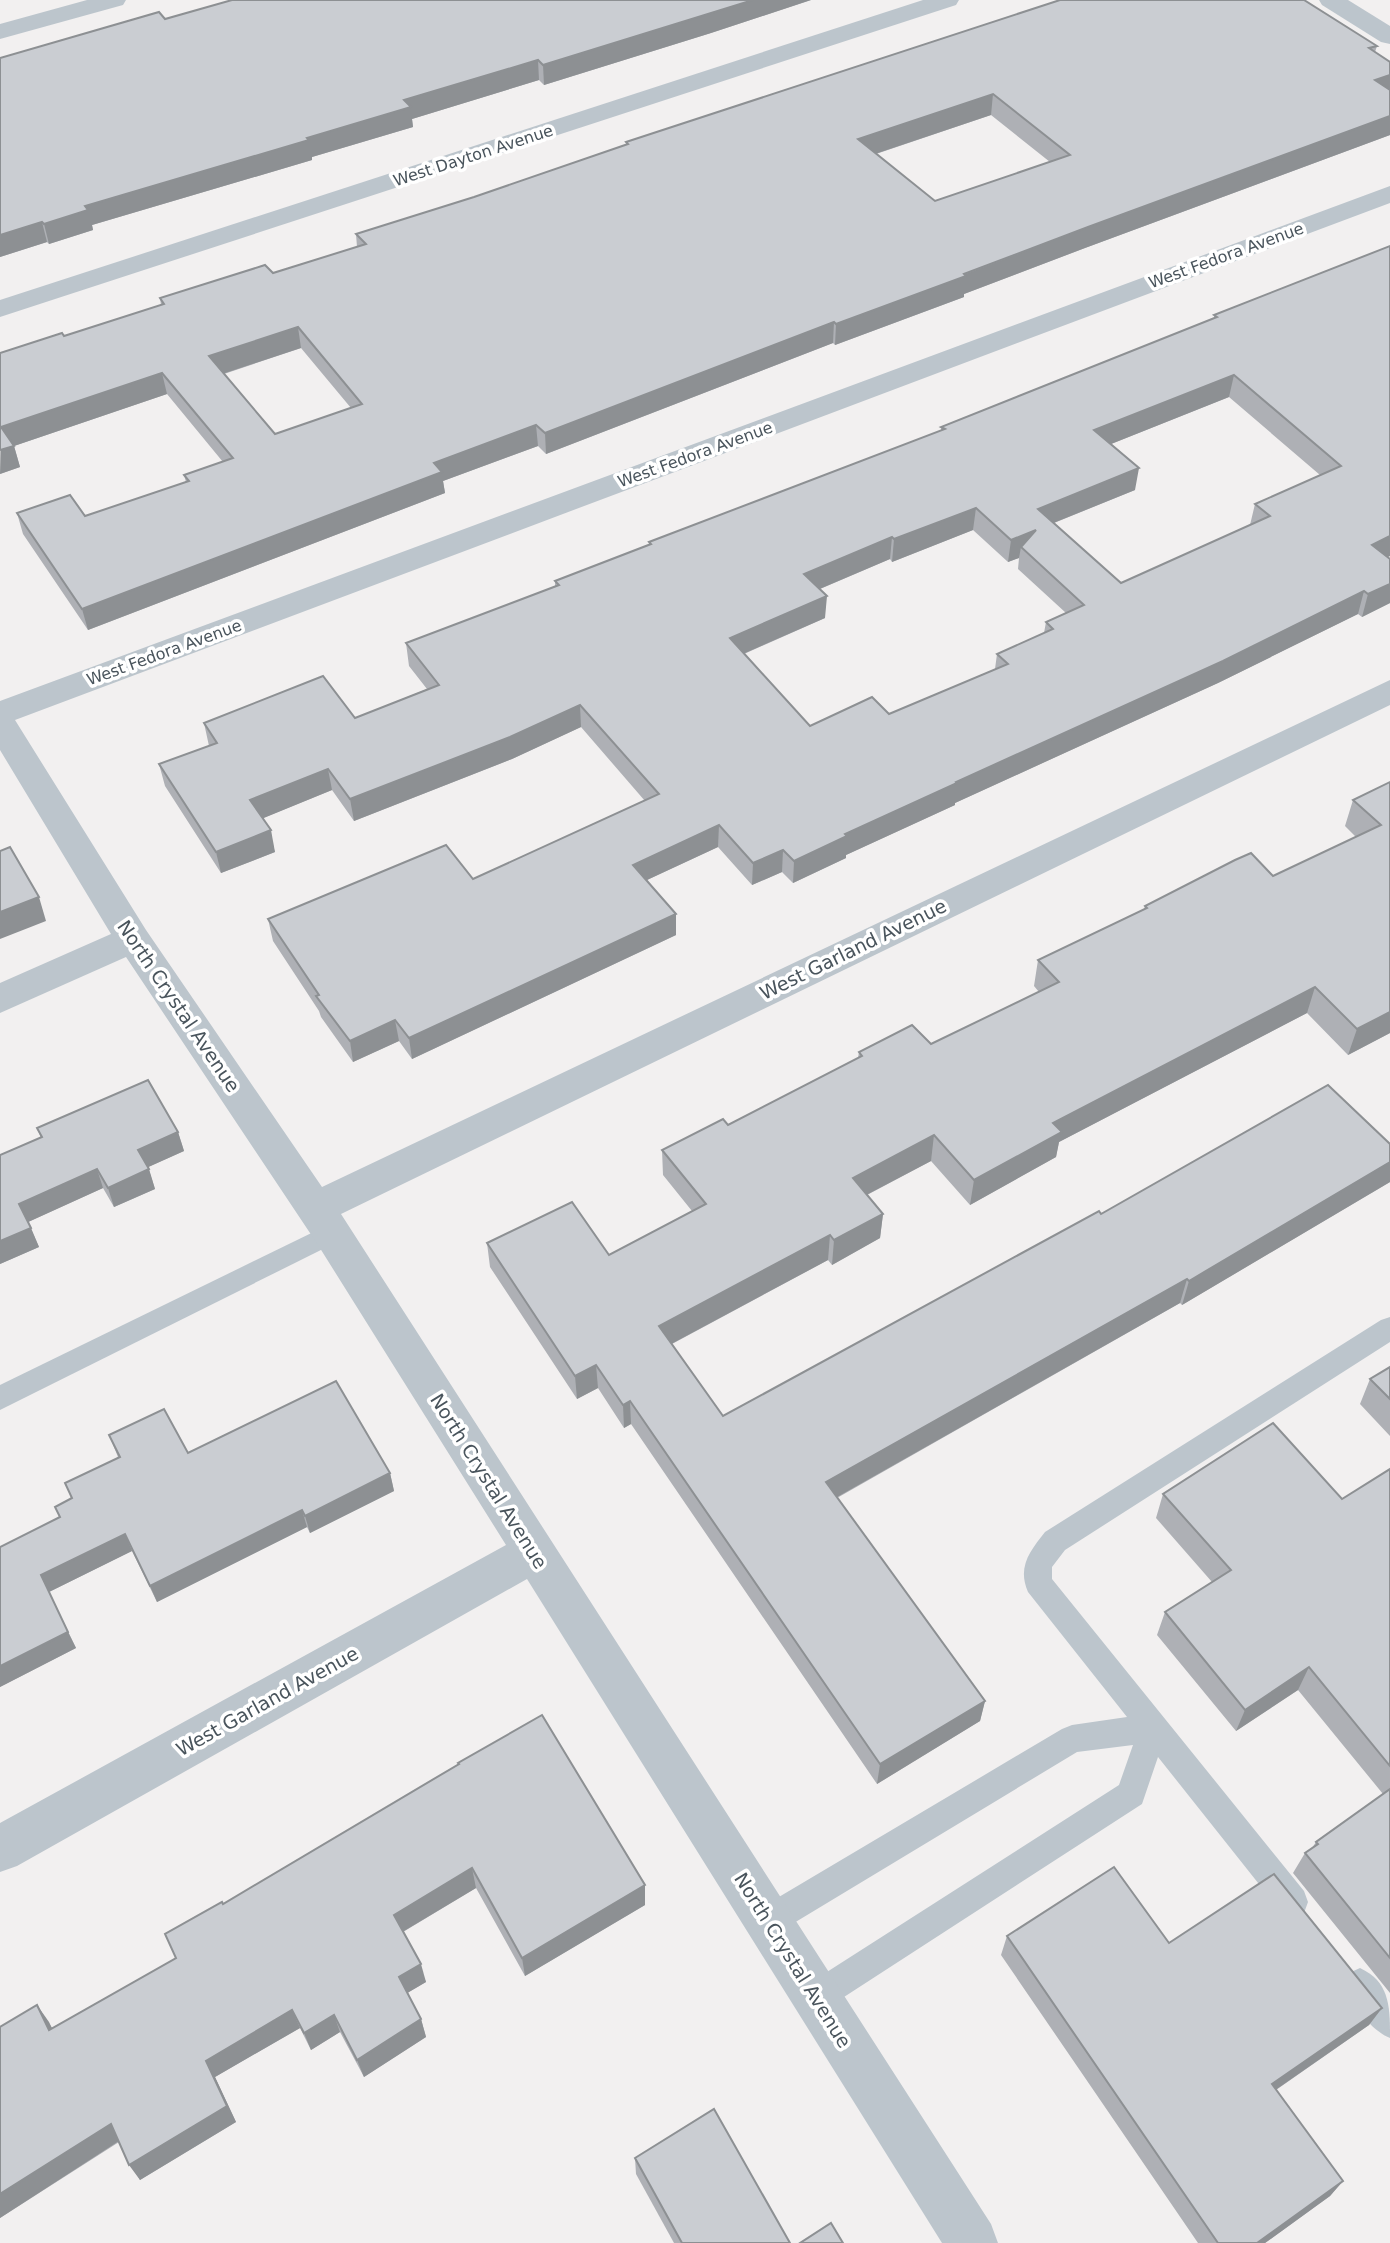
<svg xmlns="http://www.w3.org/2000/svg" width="1390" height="2243" font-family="'DejaVu Sans',sans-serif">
<rect width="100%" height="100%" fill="#f2f0f0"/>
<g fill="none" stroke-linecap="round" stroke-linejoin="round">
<!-- service -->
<g fill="#bcc5cc" fill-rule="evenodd">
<path d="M 332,1223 L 341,1226 L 345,1233 L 341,1240 L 0,1410 L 0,1385 Z"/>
<path d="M 1390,1317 L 1390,1342 L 1065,1550 L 1052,1567 L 1052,1579 L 1304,1891 L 1308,1902 L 1304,1913 L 1293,1917 L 1282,1913 L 1158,1757 L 1142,1804 L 827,2008 L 816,2013 L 805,2008 L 800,1997 L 805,1986 L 1119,1785 L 1133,1745 L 1077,1752 L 779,1932 L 768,1937 L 757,1932 L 752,1921 L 757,1910 L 1062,1729 L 1072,1725 L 1127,1717 L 1028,1592 C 1017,1567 1030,1551 1045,1532 L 1381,1320 Z"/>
<path d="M 1360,1968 C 1390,1982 1390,2007 1390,2038 C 1370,2030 1352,2004 1344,1984 L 1349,1973 Z"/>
</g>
<!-- minor -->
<g fill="#bcc5cc" fill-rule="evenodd">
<path d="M 87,0 L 126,0 L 123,5 L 0,39 L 0,24 Z"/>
<path d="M 923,0 L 959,0 L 956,5 L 0,317 L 0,300 Z"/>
<path d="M 1319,0 L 1348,0 L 1390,26 L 1390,44 L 1381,42 L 1322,5 Z"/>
<path d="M 1390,186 L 1390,203 L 15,720 L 146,930 L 322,1187 L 1390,680 L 1390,705 L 341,1214 L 991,2224 L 998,2243 L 942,2243 L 527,1579 L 17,1866 L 0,1872 L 0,1823 L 506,1545 L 318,1245 L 126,957 L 0,1013 L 0,983 L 111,934 L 0,750 L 0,701 Z"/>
</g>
</g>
<!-- wall -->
<g fill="#aeb0b5" fill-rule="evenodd">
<path d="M 232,0 L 811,0 L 711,33 L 544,85 L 539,80 L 412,119 L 413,127 L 312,157 L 312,160 L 92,225 L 93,230 L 49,244 L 47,242 L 0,257 L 0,58 L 165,19 Z"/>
<path d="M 1060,0 L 1377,46 L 1375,52 L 1390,62 L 1390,135 L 1085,248 L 964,294 L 964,297 L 835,345 L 833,343 L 546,454 L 538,446 L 443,481 L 445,493 L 88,630 L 23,534 L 17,513 L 85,516 L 186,482 L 184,475 L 223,462 L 167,394 L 14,446 L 20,467 L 0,474 L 64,336 L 161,305 L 160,298 L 273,273 L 357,247 L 356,234 L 474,197 L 626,145 L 626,142 ZM 991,115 L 1050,162 L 935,201 L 876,154 ZM 301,348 L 351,408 L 275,434 L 224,374 Z"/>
<path d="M 1390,246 L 1390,556 L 1387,557 L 1390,559 L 1390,603 L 1362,617 L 1358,614 L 1218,683 L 955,803 L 955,805 L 846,855 L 846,858 L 793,883 L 782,872 L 752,885 L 718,847 L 647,880 L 676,935 L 412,1059 L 399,1041 L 353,1062 L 321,1017 L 319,1011 L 273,941 L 268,919 L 473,879 L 645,801 L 581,727 L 512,759 L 354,821 L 332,790 L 263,818 L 275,852 L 221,873 L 165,786 L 159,764 L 209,746 L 204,723 L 355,718 L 427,689 L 409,666 L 406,643 L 555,587 L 555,581 L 649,545 L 649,542 L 941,431 L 941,427 L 1214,318 L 1214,315 ZM 1229,397 L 1320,475 L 1255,504 L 1250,525 L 1121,583 L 1054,523 L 1135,490 L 1111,444 ZM 973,530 L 1008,562 L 1019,558 L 1018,569 L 1066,613 L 1046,622 L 1044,633 L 997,654 L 995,669 L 889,714 L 810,726 L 744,654 L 825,618 L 820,589 L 890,559 L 892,562 Z"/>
<path d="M 1390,782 L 1390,1033 L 1348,1055 L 1307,1013 L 1059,1142 L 1056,1157 L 970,1205 L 931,1161 L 867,1195 L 883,1214 L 880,1238 L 832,1265 L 828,1260 L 672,1344 L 723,1416 L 1101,1214 L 1390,1144 L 1390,1182 L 1182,1305 L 1180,1303 L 837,1498 L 985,1701 L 980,1721 L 877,1784 L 631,1424 L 624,1428 L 598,1388 L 577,1399 L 490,1267 L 487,1243 L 609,1255 L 692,1211 L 663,1175 L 662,1150 L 728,1125 L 858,1058 L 859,1052 L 931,1044 L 1039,992 L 1034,986 L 1038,960 L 1144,909 L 1145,906 L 1273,876 L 1356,837 L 1345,826 L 1353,800 Z"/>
<path d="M 37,1128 L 178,1132 L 184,1151 L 148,1167 L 155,1189 L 114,1207 L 103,1188 L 28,1222 L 39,1247 L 0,1264 L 0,1155 L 41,1138 Z"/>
<path d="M 1390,1367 L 1390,1436 L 1360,1404 L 1370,1379 Z"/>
<path d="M 109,1435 L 188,1453 L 390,1473 L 394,1491 L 310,1533 L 307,1527 L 157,1602 L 132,1551 L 49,1592 L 76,1648 L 0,1687 L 0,1547 L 60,1517 L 71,1498 L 118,1457 Z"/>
<path d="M 1390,1469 L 1390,1993 L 1293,1873 L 1305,1853 L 1312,1848 L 1316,1842 L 1383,1794 L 1298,1690 L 1236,1731 L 1157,1635 L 1165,1612 L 1212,1582 L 1156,1518 L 1163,1494 L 1342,1499 Z"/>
<path d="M 459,1765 L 645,1885 L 645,1905 L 525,1976 L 476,1888 L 403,1932 L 426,1982 L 407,1993 L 421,2019 L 426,2037 L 364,2077 L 340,2032 L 311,2050 L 300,2028 L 215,2077 L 236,2122 L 140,2180 L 119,2142 L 0,2218 L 0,2027 L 37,2005 L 52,2028 L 176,1958 L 223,1904 Z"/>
<path d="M 1007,1936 L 1169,1943 L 1382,2008 L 1369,2025 L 1276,2090 L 1343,2181 L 1330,2196 L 1265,2243 L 1198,2243 L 1001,1955 Z"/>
<path d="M 635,2158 L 790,2243 L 674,2243 L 636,2174 Z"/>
</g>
<!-- shaded-wall -->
<g fill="#8d9093">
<path d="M 753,0 L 811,0 L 711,33 L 544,85 L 543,65 Z"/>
<path d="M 538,60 L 539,80 L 412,119 L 413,127 L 312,157 L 312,160 L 92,225 L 93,230 L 49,244 L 44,224 L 85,206 L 307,138 L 404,100 Z"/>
<path d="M 1390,75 L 1390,94 L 1375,80 Z"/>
<path d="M 993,94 L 991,115 L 857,160 L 858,139 Z"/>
<path d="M 1390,116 L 1390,135 L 1085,248 L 964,294 L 964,297 L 835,345 L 836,324 L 1088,227 Z"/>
<path d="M 42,222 L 47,242 L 0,257 L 0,235 Z"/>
<path d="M 834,322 L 833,343 L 546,454 L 545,433 Z"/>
<path d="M 298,327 L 301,348 L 213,377 L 209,356 Z"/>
<path d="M 162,373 L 167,394 L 14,446 L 20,467 L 0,474 L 1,427 Z"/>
<path d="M 1234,375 L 1229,397 L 1091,452 L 1094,430 Z"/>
<path d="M 536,425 L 538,446 L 443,481 L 445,493 L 88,630 L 82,609 L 434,463 Z"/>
<path d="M 1139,468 L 1135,490 L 1036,530 L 1021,547 L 1019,558 L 1008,562 L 1011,540 L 1038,509 Z"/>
<path d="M 976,508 L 973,530 L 892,562 L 894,539 Z"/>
<path d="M 1390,536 L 1390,556 L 1365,567 L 1372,545 Z"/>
<path d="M 892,537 L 890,559 L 803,596 L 804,574 Z"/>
<path d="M 1390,584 L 1390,603 L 1362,617 L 1368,594 Z"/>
<path d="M 1364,591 L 1358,614 L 1218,683 L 955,803 L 955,805 L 846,855 L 846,858 L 793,883 L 794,861 L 845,834 Z"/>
<path d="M 827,596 L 825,618 L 729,660 L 730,638 Z"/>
<path d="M 580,705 L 581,727 L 512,759 L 354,821 L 350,799 Z"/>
<path d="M 328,769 L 332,790 L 254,822 L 250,800 Z"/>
<path d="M 719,825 L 718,847 L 634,886 L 633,865 Z"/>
<path d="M 271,830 L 275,852 L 221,873 L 216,852 Z"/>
<path d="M 783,850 L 782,872 L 752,885 L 753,863 Z"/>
<path d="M 39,897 L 46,921 L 0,939 L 0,912 Z"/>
<path d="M 676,914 L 676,935 L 412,1059 L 409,1038 Z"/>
<path d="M 1315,987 L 1307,1013 L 1059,1142 L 1056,1157 L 970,1205 L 974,1180 L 1053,1123 Z"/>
<path d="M 1390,1012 L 1390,1033 L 1348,1055 L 1357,1029 Z"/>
<path d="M 395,1020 L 399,1041 L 353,1062 L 350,1041 Z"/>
<path d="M 178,1132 L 184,1151 L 144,1169 L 138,1150 Z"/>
<path d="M 934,1135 L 931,1161 L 851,1203 L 853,1178 Z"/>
<path d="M 1390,1162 L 1390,1182 L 1182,1305 L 1189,1281 Z"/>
<path d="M 97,1169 L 103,1188 L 26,1223 L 19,1204 Z"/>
<path d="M 149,1169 L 155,1189 L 114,1207 L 108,1188 Z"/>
<path d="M 883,1214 L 880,1238 L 832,1265 L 834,1240 Z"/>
<path d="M 31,1228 L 39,1247 L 0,1264 L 0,1241 Z"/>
<path d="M 830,1235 L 828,1260 L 660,1350 L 659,1326 Z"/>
<path d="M 1187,1279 L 1180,1303 L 823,1505 L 826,1482 Z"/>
<path d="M 596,1365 L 598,1388 L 577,1399 L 575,1376 Z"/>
<path d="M 630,1401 L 631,1424 L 624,1428 L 623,1405 Z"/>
<path d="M 390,1473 L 394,1491 L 310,1533 L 305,1516 Z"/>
<path d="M 302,1510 L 307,1527 L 157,1602 L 150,1586 Z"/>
<path d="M 125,1534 L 132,1551 L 49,1592 L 41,1575 Z"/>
<path d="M 68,1632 L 76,1648 L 0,1687 L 0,1666 Z"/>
<path d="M 1309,1667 L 1298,1690 L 1236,1731 L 1245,1710 Z"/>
<path d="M 985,1701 L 980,1721 L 877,1784 L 880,1764 Z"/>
<path d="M 472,1868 L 476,1888 L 399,1934 L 394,1915 Z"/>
<path d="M 645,1885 L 645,1905 L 525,1976 L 522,1958 Z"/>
<path d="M 421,1964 L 426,1982 L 404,1995 L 399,1977 Z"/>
<path d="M 37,2005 L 49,2022 L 61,2047 L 49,2030 Z"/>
<path d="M 1382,2008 L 1369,2025 L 1261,2100 L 1272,2084 Z"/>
<path d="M 292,2010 L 300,2028 L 215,2077 L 236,2122 L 140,2180 L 129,2165 L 206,2061 Z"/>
<path d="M 334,2015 L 340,2032 L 311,2050 L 304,2033 Z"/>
<path d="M 421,2019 L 426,2037 L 364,2077 L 357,2060 Z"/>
<path d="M 111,2124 L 122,2139 L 0,2218 L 0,2194 Z"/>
<path d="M 1343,2181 L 1330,2196 L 1265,2243 L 1257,2243 Z"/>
</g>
<!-- building -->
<g fill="#cacdd2" stroke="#8d9093" stroke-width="2" fill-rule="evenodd">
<path d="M 232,0 L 753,0 L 543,65 L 538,60 L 404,100 L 411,107 L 307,138 L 309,140 L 85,206 L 88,210 L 44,224 L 42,222 L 0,235 L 0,58 L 159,12 L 165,19 Z"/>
<path d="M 1060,0 L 1304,0 L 1377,46 L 1369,48 L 1390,62 L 1390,75 L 1375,80 L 1390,90 L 1390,116 L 1088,227 L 964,274 L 966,276 L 836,324 L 834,322 L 545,433 L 536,425 L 434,463 L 442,472 L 82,609 L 17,513 L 70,495 L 85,516 L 189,481 L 184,475 L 233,458 L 162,373 L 1,427 L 14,446 L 0,450 L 0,353 L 62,333 L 64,336 L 164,304 L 160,298 L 265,265 L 273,273 L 366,244 L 356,234 L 474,197 L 628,144 L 626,142 ZM 993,94 L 1070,155 L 935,201 L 858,139 ZM 298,327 L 362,404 L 275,434 L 209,356 Z"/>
<path d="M 1390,246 L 1390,536 L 1372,545 L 1390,559 L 1390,584 L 1368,594 L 1364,591 L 1223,661 L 956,782 L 957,783 L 845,834 L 847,836 L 794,861 L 783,850 L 753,863 L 719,825 L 633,865 L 676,914 L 409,1038 L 395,1020 L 350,1041 L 316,996 L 319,995 L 268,919 L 446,845 L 473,879 L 659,794 L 580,705 L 510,737 L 350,799 L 328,769 L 250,800 L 271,830 L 216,852 L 159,764 L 217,743 L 204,723 L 323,676 L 355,718 L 439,685 L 406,643 L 559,585 L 555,581 L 651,544 L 649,542 L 945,429 L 941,427 L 1217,317 L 1214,315 ZM 1234,375 L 1341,466 L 1255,504 L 1270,516 L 1121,583 L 1038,509 L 1139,468 L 1094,430 ZM 976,508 L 1011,540 L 1036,530 L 1021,547 L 1084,605 L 1046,622 L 1053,629 L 997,654 L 1008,664 L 889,714 L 872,697 L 810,726 L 730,638 L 827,596 L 804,574 L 892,537 L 894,539 Z"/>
<path d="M 1390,782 L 1390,1012 L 1357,1029 L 1315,987 L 1053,1123 L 1062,1132 L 974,1180 L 934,1135 L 853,1178 L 883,1214 L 834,1240 L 830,1235 L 659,1326 L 723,1416 L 1099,1211 L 1101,1214 L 1328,1085 L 1390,1144 L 1390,1162 L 1189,1281 L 1187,1279 L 826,1482 L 985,1701 L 880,1764 L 630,1401 L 623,1405 L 596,1365 L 575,1376 L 487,1243 L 572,1202 L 609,1255 L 706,1204 L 662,1150 L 723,1119 L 728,1125 L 862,1056 L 859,1052 L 912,1025 L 931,1044 L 1059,982 L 1038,960 L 1147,908 L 1145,906 L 1235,860 L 1251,853 L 1273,876 L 1381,825 L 1353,800 Z"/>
<path d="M 10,847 L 39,897 L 0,912 L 0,851 Z"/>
<path d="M 148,1080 L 178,1132 L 138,1150 L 149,1169 L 108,1188 L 97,1169 L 19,1204 L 31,1228 L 0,1241 L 0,1155 L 42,1137 L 37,1128 Z"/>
<path d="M 1390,1367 L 1390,1399 L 1370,1379 Z"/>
<path d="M 336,1381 L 390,1473 L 305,1516 L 302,1510 L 150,1586 L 125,1534 L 41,1575 L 68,1632 L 0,1666 L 0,1547 L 60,1517 L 55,1507 L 72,1498 L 65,1483 L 120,1457 L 109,1435 L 164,1409 L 188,1453 Z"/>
<path d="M 1273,1423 L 1342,1499 L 1390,1469 L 1390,1766 L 1309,1667 L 1245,1710 L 1165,1612 L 1231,1570 L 1163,1494 Z"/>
<path d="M 542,1715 L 645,1885 L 522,1958 L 472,1868 L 394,1915 L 421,1964 L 399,1977 L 421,2019 L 357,2060 L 334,2015 L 304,2033 L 292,2010 L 206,2061 L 227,2106 L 129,2165 L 111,2124 L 0,2194 L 0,2027 L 37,2005 L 49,2030 L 176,1958 L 165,1934 L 222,1902 L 223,1904 L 459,1764 L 458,1763 Z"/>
<path d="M 1390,1789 L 1390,1958 L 1305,1853 L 1318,1844 L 1316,1842 Z"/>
<path d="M 1114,1867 L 1169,1943 L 1274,1874 L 1382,2008 L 1272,2084 L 1343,2181 L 1257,2243 L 1218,2243 L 1007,1936 Z"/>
<path d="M 714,2109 L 790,2243 L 682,2243 L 635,2158 Z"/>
<path d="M 831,2223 L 843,2243 L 800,2243 Z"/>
</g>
<g text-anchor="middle" stroke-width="7" stroke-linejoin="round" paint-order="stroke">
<!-- far-street labels -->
<g font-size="16" fill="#49545c" stroke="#fff">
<text transform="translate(473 155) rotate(-18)" y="6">West Dayton Avenue</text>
<text transform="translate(1226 255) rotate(-20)" y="6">West Fedora Avenue</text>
<text transform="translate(695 454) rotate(-20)" y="6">West Fedora Avenue</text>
<text transform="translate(164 652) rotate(-20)" y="6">West Fedora Avenue</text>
</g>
<!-- street labels -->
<g font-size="19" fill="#49545c" stroke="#fff">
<text transform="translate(853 949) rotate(-26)" y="7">West Garland Avenue</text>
<text transform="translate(179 1006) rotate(56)" y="7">North Crystal Avenue</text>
<text transform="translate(489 1481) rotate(58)" y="7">North Crystal Avenue</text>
<text transform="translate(267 1701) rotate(-29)" y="7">West Garland Avenue</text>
<text transform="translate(793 1960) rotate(58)" y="7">North Crystal Avenue</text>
</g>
</g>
</svg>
